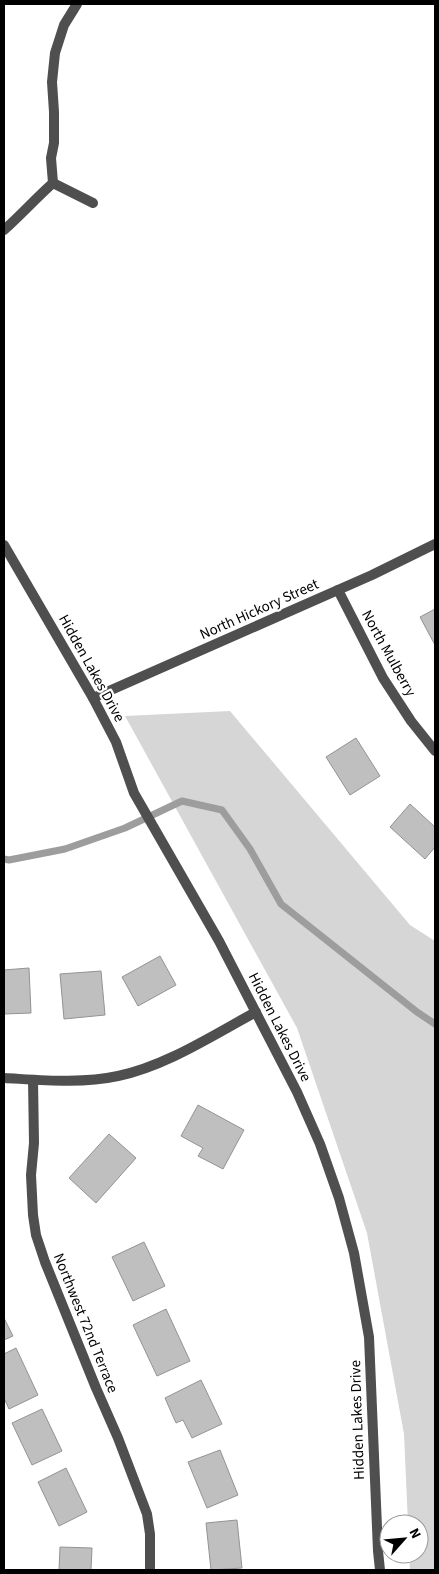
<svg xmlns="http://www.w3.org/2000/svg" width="439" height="1574" font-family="'Source Sans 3',sans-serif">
<rect width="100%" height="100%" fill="#fff"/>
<!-- green -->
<path fill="#d6d6d6" d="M 230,711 L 410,925 L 435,941 L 435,1570 L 410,1570 L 409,1554 L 419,1554 L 419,1524 L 408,1524 L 404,1434 L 367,1233 L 297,1028 L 125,716 Z"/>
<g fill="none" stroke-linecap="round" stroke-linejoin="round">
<!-- stream -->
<path stroke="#9d9d9d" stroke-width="7" d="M 4,859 L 9,860 L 65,849 L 125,828 L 182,801 L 222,810 L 250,849 L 281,904 L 417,1012 L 435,1024"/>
</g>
<!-- building -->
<g fill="#bfbfbf" stroke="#939393">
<path d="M 435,609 L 435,645 L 420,617 Z"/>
<path d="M 356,738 L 380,776 L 350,795 L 326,757 Z"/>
<path d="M 410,804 L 435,827 L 435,847 L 425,859 L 390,827 Z"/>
<path d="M 160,956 L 176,985 L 138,1006 L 122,977 Z"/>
<path d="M 29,968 L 31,1013 L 4,1014 L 4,970 Z"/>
<path d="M 101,971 L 105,1015 L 64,1019 L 60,974 Z"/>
<path d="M 198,1105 L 244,1130 L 223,1169 L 198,1156 L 203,1148 L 181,1136 Z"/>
<path d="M 109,1134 L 136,1158 L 96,1203 L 69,1178 Z"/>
<path d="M 144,1242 L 165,1286 L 133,1301 L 112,1257 Z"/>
<path d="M 166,1309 L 190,1361 L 157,1376 L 133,1325 Z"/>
<path d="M 4,1318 L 13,1336 L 4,1340 Z"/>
<path d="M 16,1348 L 38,1395 L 9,1409 L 4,1398 L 4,1354 Z"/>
<path d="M 201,1380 L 222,1424 L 192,1438 L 183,1420 L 176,1423 L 165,1398 Z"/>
<path d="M 42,1409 L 62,1451 L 32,1465 L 12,1423 Z"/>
<path d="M 220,1450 L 238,1495 L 207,1508 L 188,1462 Z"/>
<path d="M 66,1468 L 87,1512 L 59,1526 L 38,1482 Z"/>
<path d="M 237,1520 L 242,1568 L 211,1570 L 206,1523 Z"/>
<path d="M 60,1547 L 92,1548 L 91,1570 L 59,1570 Z"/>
</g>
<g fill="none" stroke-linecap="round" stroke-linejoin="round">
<!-- minor -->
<g stroke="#4f4f4f" stroke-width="10">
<path d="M 53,183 L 93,203"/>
<path d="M 4,230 C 21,215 36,198 53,183 L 51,158 L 54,143 L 54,112 L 52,82 L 55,53 L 64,25 L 77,4"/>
<path d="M 4,545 L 93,698 L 116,742 L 134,793 L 219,941 L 297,1092 L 320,1144 L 339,1198 L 354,1253 L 369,1337 L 378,1551 L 380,1570"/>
<path d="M 338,590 L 383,678 L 411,721 L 435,751"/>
<path d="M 93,698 L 372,575 L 435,544"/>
<path d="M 4,1078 C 41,1080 81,1084 118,1076 C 166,1066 213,1035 256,1012"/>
<path d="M 33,1080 L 34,1143 L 31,1175 L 33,1215 L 36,1235 L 45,1262 L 96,1388 L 118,1438 L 147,1514 L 150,1534 L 150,1570"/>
</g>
</g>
<g text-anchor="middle" stroke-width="4.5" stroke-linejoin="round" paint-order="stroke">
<!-- street labels -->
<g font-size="15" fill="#000" stroke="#fff">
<text transform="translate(259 609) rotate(-24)" y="5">North Hickory Street</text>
<text transform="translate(389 653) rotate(61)" y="5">North Mulberry</text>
<text transform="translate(92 668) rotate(61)" y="5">Hidden Lakes Drive</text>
<text transform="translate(280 1027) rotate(63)" y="5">Hidden Lakes Drive</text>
<text transform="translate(86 1323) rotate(68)" y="5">Northwest 72nd Terrace</text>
<text transform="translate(357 1420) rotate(-92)" y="5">Hidden Lakes Drive</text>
</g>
</g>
<!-- border -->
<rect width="439" height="1574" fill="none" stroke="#000000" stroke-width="10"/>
<!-- north arrow -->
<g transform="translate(404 1539) rotate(63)"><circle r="24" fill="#ffffff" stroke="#999999"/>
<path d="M0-4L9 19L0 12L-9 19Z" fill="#000000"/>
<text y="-8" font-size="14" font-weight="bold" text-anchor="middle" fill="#000000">N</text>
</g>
</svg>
